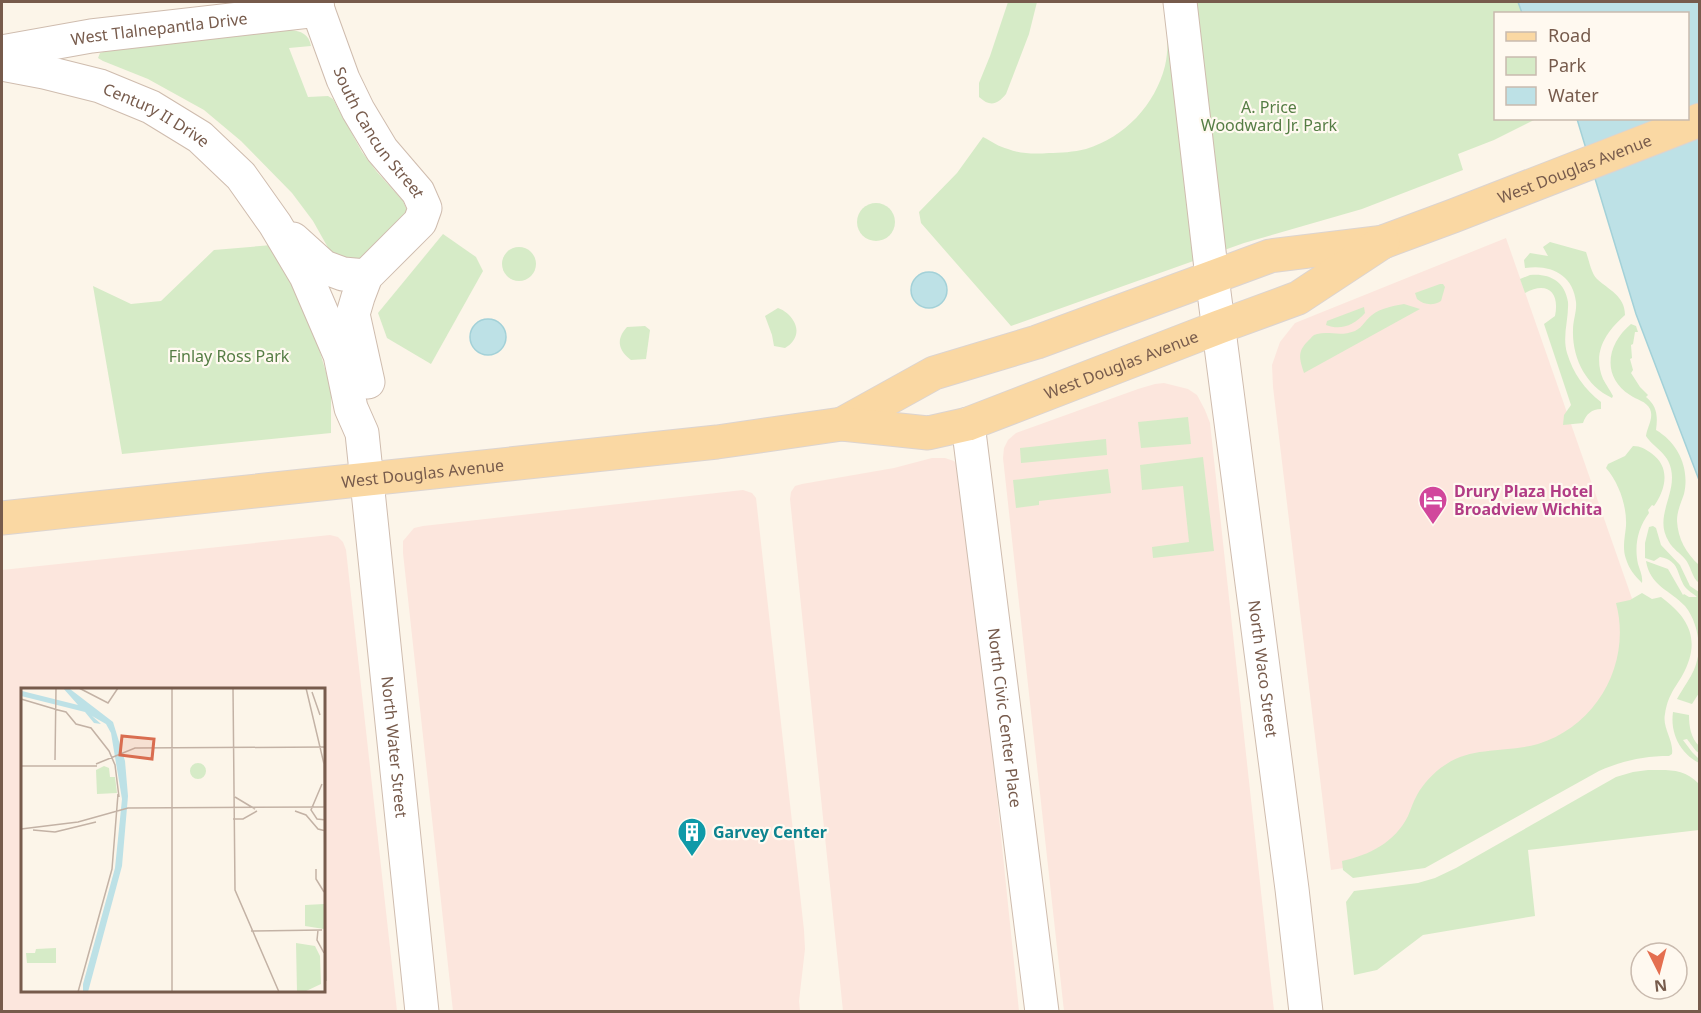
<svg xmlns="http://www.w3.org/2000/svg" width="1701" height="1013" font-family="'Noto Sans',sans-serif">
<rect width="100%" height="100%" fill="#fcf5e9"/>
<!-- commercial -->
<g fill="#fce6dd" fill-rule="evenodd">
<path d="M 1506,238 L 1643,630 L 1627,710 L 1375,863 L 1331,870 L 1273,387 L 1272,365 L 1280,342 L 1295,323 Z"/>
<path d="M 1164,383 L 1188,389 L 1197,395 L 1205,410 L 1210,423 L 1274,1011 L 1064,1011 L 1003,458 L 1004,448 L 1008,440 L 1016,433 L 1138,389 L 1155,384 Z"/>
<path d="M 932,458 L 945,458 L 954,461 L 959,468 L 965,487 L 1019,1011 L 843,1011 L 790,499 L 791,492 L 795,486 L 802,484 L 894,468 Z"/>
<path d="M 743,490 L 752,493 L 756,498 L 804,930 L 805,949 L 799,1001 L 800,1011 L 453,1011 L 403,553 L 403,541 L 414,528 L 423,526 Z"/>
<path d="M 330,535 L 338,537 L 343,542 L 346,550 L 397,1011 L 2,1011 L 2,570 ZM 22,689 L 324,689 L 324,990 L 22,990 Z"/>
</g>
<!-- green -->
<g fill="#d6ebc7">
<path d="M 1008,2 L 1037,2 L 1029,34 L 1006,94 C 997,105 990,107 979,97 L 979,83 L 990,56 Z"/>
<path d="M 1164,2 L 1518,2 L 1522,13 L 1496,14 L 1496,118 L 1536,119 L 1494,140 L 1458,154 L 1463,170 L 1362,209 L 1244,243 L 1011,326 L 921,223 L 919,212 L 957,173 L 983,137 C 991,141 999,147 1008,149 C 1021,154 1035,154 1049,153 C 1060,153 1074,152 1086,149 C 1125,137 1155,105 1165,66 C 1170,44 1166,23 1164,2 Z"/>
<path d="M 290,30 C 301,31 309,34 311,46 L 289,48 L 308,97 L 328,96 L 333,99 L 362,152 L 377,172 L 403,201 L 406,208 L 407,219 L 368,262 L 335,260 L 313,221 L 292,193 L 241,141 L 204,110 L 148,79 L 103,61 L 98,58 L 100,53 L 106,51 Z"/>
<circle cx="876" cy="222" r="19"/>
<path d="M 443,234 L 476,257 L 483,271 L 431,364 L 387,338 L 378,313 Z"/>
<path d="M 1550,242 L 1586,252 C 1589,260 1591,273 1597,279 C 1609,290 1625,296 1625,315 C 1606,332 1592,352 1603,379 C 1606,385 1610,390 1613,396 L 1612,398 C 1586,386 1572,358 1573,330 C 1573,320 1577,311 1576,302 C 1573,274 1550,264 1525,268 L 1524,260 L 1530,253 L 1548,256 L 1543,247 Z"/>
<path d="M 272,245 L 311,322 L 331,389 L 331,433 L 122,454 L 93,286 L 131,304 L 161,301 L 214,250 Z"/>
<circle cx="519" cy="264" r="17"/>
<path d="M 1530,275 C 1549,273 1565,281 1568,302 C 1569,319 1562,336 1567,353 C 1573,373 1585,390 1601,402 L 1601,409 C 1592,409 1586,414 1583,423 L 1563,425 L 1564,415 L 1571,405 L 1544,324 L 1555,316 C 1560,292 1547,281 1525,293 L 1520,279 Z"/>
<path d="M 1440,284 L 1443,284 L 1445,287 L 1441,301 C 1433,306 1424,305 1417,299 L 1415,293 Z"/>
<path d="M 1404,304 L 1420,309 L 1304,373 C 1299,357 1297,351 1310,339 C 1313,336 1313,335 1317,334 C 1330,331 1340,337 1355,331 C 1363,327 1366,319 1372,315 C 1381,308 1393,306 1404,304 Z"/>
<path d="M 1364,307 L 1365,313 C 1354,325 1341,331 1326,325 L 1327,321 Z"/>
<path d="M 778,308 C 790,312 803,328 793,341 C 791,344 788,346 785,348 L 774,346 L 772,335 L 765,316 Z"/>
<path d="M 1631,324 L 1636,326 L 1638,332 L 1635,332 L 1633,344 L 1631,345 L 1632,358 L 1630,359 L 1633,370 L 1631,373 L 1640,387 L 1648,395 L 1646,397 C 1657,406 1658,416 1656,430 C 1678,443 1690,468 1684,494 C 1681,503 1677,511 1677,521 C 1678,539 1686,553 1699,565 L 1699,583 C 1692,578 1691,566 1685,559 C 1680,553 1673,549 1669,542 C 1653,517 1677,495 1671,469 C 1668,453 1654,448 1646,436 C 1647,427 1654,418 1650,409 C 1646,401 1637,400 1630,395 C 1601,376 1607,344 1631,324 Z"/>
<path d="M 645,326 L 650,330 L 646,359 L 631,360 C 619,351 615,340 627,327 Z"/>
<path d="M 1188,417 L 1191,444 L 1141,448 L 1138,422 Z"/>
<path d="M 1106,439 L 1107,455 L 1021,463 L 1020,448 Z"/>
<path d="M 1633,446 C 1641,446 1645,449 1651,453 C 1671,467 1666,489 1654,506 L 1652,505 L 1648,510 L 1649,513 C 1638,528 1634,545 1638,564 C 1640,571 1643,576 1642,583 C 1635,576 1629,569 1626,559 C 1622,548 1625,537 1626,526 C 1627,506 1619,483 1606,468 L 1608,464 L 1625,456 Z"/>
<path d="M 1203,457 L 1214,551 L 1153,558 L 1152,547 L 1189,542 L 1183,486 L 1142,490 L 1140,465 Z"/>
<path d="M 1108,469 L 1111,493 L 1039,501 L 1039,505 L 1016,508 L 1013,480 Z"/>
<path d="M 1653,526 L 1656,528 L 1661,545 L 1680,565 L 1690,586 L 1699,592 L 1699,646 C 1698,632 1694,617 1685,606 C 1670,590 1650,586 1646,561 L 1668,569 L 1683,595 L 1684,594 L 1689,597 L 1697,597 C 1694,594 1688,591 1685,587 C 1676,573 1680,561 1660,557 L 1654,561 L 1645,558 L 1645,543 L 1649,527 Z"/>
<path d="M 1642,593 L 1652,599 L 1661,597 C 1691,619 1701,642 1682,676 C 1673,691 1668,696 1665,714 C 1662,728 1674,740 1672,754 L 1669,756 C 1644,756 1622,761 1599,771 L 1425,868 L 1353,878 L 1343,870 L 1342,861 C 1370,855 1395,842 1408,816 C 1411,809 1413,802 1417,795 C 1423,784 1434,772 1445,765 C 1472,746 1507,753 1538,744 C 1597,726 1632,663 1616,603 L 1630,600 Z"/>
<path d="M 1699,649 L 1699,693 L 1692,704 L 1677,699 C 1687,681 1697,672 1699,649 Z"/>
<path d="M 1673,712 L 1689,715 C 1689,727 1691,738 1699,746 L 1699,753 L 1696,751 L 1687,739 L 1683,740 L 1692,752 L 1699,759 L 1699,763 C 1680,753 1670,733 1673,712 Z"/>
<path d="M 1648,770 C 1669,770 1684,768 1699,784 L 1699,830 L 1528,850 L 1535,916 L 1423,935 L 1377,970 L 1354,975 L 1346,902 L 1354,891 L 1418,883 L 1435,878 L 1456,868 L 1616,777 L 1633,772 Z"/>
</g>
<!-- water -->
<g fill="#bde1e6" stroke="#a3d1d8" stroke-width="1.5">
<path d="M 1518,2 L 1699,2 L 1699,480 L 1636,314 L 1577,119 L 1688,118 L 1688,14 L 1522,13 Z"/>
<circle cx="929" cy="290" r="18"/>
<circle cx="488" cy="337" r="18"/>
</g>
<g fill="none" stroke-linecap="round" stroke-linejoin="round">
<!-- minor casing -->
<g stroke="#cfbcae" stroke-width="35">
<g id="minor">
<path id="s1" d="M 317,2 L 318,10 L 343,79 L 358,110 L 382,150 L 418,192 L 425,208 L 420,222 L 366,276 L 358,297 L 353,314 L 368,382"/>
<path id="s2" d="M 1180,2 L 1212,277 L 1292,889 L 1306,1012"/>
<path id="s3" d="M 2,52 L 91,36 L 318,10"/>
<path id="s4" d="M 2,64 L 44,72 L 100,86 L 151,107 L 200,137 L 241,176 L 275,224 L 306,276 L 340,355 L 351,408 L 362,433 L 422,1012"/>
<path d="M 293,239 L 324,267 L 343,274 L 366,276"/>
<path id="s5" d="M 968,424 L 1042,1012"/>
</g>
</g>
<!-- major casing -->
<g stroke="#dcd4d0" stroke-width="35">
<g id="major">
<path id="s6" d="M 842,424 L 934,373 L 1037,342 L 1270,256 L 1383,242 L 1453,216 L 1700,120"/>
<path id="s7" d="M 2,518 L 717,442 L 842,424 L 928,433 L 968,424 L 1219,327 L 1298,298 L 1383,242"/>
</g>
</g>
<!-- minor -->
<use href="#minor" stroke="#fff" stroke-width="33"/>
<!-- major -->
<use href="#major" stroke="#fad8a3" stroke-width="33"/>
</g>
<!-- icons -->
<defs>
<g id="hotel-pin" transform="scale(1.5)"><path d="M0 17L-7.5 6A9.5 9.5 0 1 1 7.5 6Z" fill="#d1479c" stroke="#fff9f0"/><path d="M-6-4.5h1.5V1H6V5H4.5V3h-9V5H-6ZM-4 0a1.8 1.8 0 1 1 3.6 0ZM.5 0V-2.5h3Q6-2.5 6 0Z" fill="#fff"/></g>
<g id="building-pin" transform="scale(1.5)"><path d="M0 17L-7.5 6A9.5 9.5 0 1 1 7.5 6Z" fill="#0f9aa8" stroke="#fff9f0"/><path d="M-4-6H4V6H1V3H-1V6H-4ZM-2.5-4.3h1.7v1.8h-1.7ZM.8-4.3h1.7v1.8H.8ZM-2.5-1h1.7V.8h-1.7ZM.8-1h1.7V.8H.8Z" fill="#fff"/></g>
</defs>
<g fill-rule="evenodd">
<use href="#hotel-pin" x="1433" y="500"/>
<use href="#building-pin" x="692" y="832"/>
</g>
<g text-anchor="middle" stroke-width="4.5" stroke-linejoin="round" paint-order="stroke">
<!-- street labels -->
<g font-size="16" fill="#775b4c" stroke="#fff9f0">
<text dy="6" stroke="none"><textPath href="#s3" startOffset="159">West Tlalnepantla Drive</textPath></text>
<text dy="6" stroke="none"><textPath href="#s4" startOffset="164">Century II Drive</textPath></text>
<text dy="6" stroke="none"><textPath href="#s1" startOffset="146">South Cancun Street</textPath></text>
<text dy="6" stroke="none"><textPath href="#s6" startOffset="780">West Douglas Avenue</textPath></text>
<text dy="6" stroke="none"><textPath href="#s7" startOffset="1137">West Douglas Avenue</textPath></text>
<text dy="6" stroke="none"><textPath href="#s7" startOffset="423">West Douglas Avenue</textPath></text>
<text dy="6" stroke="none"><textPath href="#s2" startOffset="672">North Waco Street</textPath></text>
<text dy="6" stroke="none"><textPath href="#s5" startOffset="296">North Civic Center Place</textPath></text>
<text dy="6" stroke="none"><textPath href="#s4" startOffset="872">North Water Street</textPath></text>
</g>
<!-- park labels -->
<g font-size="16" fill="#557d44" stroke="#fff9f0">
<text x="1269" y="113">A. Price<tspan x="1269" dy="18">Woodward Jr. Park</tspan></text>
<text x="229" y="362">Finlay Ross Park</text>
</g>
<!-- hotel labels -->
<g font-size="16" font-weight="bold" fill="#b23c85" stroke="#fff9f0" text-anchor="start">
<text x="1454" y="497">Drury Plaza Hotel<tspan x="1454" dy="18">Broadview Wichita</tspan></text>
</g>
<!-- culture labels -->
<g font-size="16" font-weight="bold" fill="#0d838f" stroke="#fff9f0" text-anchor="start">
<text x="713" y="838">Garvey Center</text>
</g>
</g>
<!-- overview -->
<g transform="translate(21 688)">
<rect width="304" height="304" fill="#fcf5e9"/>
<path d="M169 83a8 8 0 1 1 16 0a8 8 0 1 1-16 0ZM 83,78 L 88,80 L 89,89 L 94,89 L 96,105 L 76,106 L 75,82 ZM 303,216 L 303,241 L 284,238 L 284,217 ZM 275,255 L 294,258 L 299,268 L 300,296 L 283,304 L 276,304 ZM 35,260 L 35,275 L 6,275 L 5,265 L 14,265 L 15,261 Z" fill="#d6ebc7"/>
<path d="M 42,0 L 49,1 L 92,34 L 104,73 L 107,108 L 101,178 L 67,304 L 62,304 L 62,296 L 94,180 L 101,111 L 90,45 L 85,36 L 71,28 L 80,36 L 73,35 L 64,24 L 0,8 L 1,3 L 57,17 Z" fill="#bde1e6"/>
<path fill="none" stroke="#c3b2a5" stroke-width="1.5" d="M 58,0 L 87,15 L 97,0M 151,0 L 151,304M 212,0 L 214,202 L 258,304M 285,0 L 303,76 L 305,293M 291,4 L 299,27M 0,11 L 37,22M 33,21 L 45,24 L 55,36 L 70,40 L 88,63 L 94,77 L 98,109M 34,72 L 35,0M 75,76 L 114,60 L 305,59M 0,78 L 76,78M 301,96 L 290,122 L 296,131 L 305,132M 214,109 L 234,121M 274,123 L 285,127 L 297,141 L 305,143M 212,131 L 222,131 L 236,123M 0,141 L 57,134 L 107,120 L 305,119M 12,142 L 34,144M 34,144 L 75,134M 295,181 L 295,191 L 303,204M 297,242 L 296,252 L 303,265M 230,243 L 301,242M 57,304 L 91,181 L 97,106"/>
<path fill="#d96d50" fill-opacity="0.15" stroke="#d96d50" stroke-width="3" d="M 101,48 L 133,51 L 131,71 L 99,67 Z"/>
<rect width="304" height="304" fill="none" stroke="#775b4c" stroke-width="3"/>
</g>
<!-- border -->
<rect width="1701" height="1013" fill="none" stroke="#775b4c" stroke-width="6"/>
<!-- legend -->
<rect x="1494" y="12" width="195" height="108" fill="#fff9f0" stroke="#c9baae" stroke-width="1.5"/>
<rect x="1506" y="32" width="30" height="9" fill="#fad8a3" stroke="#c9baae" stroke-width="1.5"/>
<text x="1548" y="42" font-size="18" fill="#775b4c">Road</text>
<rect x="1506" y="57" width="30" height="18" fill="#d6ebc7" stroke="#c9baae" stroke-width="1.5"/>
<text x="1548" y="72" font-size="18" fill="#775b4c">Park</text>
<rect x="1506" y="87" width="30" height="18" fill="#bde1e6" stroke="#c9baae" stroke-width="1.5"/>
<text x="1548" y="102" font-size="18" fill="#775b4c">Water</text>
<!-- north arrow -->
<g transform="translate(1659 971) rotate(174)"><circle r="28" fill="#fff9f0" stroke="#c9baae" stroke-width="1.5"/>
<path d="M0-4.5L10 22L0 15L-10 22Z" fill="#e46f50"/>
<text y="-9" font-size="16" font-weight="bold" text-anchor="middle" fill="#775b4c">N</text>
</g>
</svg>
